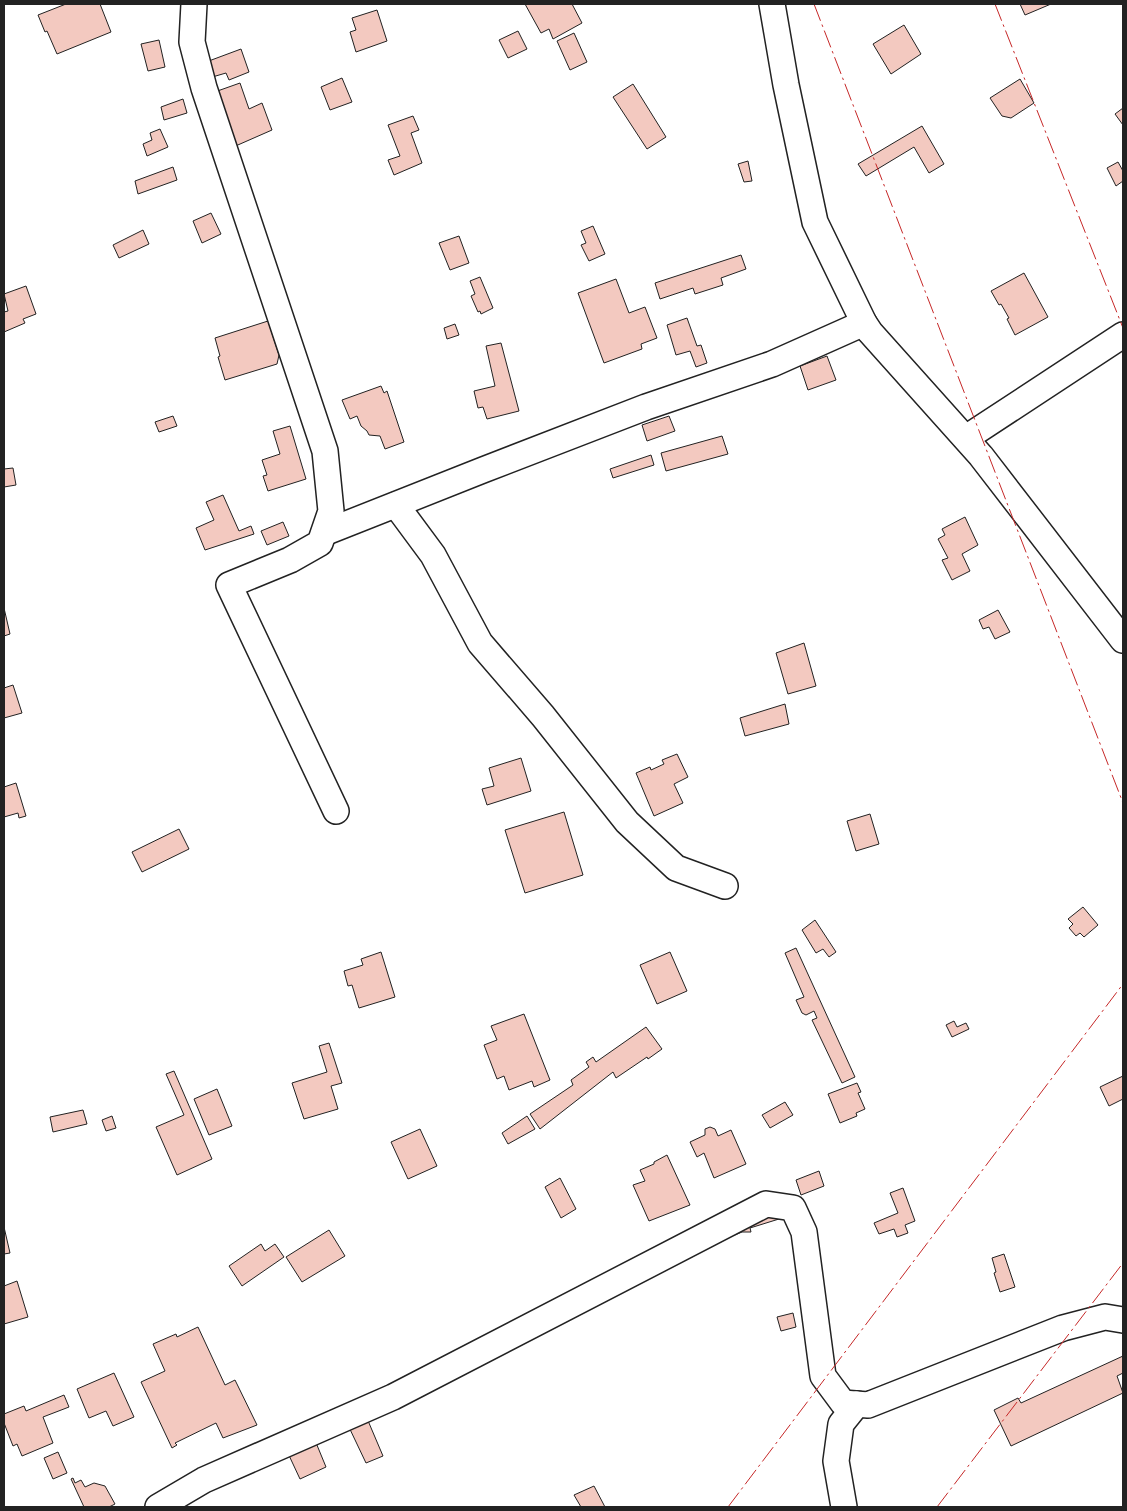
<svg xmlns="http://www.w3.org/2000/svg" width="1127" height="1511" font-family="Roboto,sans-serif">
<rect width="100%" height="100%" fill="#fff"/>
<!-- building -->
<g fill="#f3c9c0" stroke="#222">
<path d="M 66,4 L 100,4 L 111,32 L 57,54 L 47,31 L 45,32 L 38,15 Z"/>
<path d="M 525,4 L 572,4 L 582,23 L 553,39 L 549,29 L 541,33 Z"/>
<path d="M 1020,4 L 1051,4 L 1025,15 Z"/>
<path d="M 377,10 L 387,41 L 356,52 L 350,32 L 356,30 L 352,18 Z"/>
<path d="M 904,25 L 921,54 L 891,74 L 873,44 Z"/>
<path d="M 518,31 L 527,49 L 508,58 L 499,40 Z"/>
<path d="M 574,33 L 587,62 L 570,70 L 557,41 Z"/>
<path d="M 159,40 L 165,67 L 148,71 L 141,44 Z"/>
<path d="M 241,49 L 249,72 L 229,80 L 226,73 L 202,80 L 198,65 Z"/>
<path d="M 342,78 L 352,102 L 330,110 L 321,87 Z"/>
<path d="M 1020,79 L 1034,103 L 1011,118 L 1002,116 L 990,98 Z"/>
<path d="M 240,83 L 249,109 L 262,103 L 272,130 L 231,148 L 209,94 Z"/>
<path d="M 633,84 L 666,137 L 647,149 L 613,97 Z"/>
<path d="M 183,99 L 187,113 L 164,120 L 161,107 Z"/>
<path d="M 1123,108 L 1123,125 L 1115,114 Z"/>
<path d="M 413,116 L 419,130 L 411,133 L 422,163 L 394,175 L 388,160 L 400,156 L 388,125 Z"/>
<path d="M 922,126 L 944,164 L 929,173 L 914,147 L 866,176 L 858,164 Z"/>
<path d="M 160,129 L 168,147 L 147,156 L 143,144 L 152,140 L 150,133 Z"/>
<path d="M 748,161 L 752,181 L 744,182 L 738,164 Z"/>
<path d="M 1118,162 L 1123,171 L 1123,181 L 1116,186 L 1107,168 Z"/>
<path d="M 173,167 L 177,180 L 138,194 L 135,181 Z"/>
<path d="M 211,213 L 221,234 L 202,243 L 193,221 Z"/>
<path d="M 593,226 L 605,254 L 589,261 L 581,245 L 586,243 L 581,231 Z"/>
<path d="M 143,230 L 149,244 L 119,258 L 113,245 Z"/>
<path d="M 459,236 L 469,263 L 450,270 L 439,243 Z"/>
<path d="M 741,255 L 746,269 L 721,278 L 723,285 L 695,294 L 693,288 L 660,299 L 655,283 Z"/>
<path d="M 1024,273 L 1048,317 L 1015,335 L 1007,319 L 1009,318 L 1001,304 L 999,305 L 991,291 Z"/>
<path d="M 480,277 L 493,308 L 481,314 L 480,311 L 478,312 L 471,296 L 475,294 L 470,281 Z"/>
<path d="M 616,279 L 629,313 L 645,307 L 657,338 L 641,344 L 642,349 L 604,363 L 578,293 Z"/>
<path d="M 26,286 L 36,314 L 23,319 L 25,323 L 4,332 L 4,312 L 8,311 L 4,294 Z"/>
<path d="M 687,318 L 697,346 L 701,345 L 707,363 L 696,367 L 690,351 L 676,355 L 667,325 Z"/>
<path d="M 268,321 L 279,355 L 277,364 L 225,380 L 218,357 L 220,356 L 215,338 Z"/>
<path d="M 455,324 L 459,335 L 447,339 L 444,328 Z"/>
<path d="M 501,343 L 519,411 L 487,419 L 483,407 L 478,408 L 474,391 L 495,386 L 486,346 Z"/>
<path d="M 827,356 L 836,380 L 808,390 L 800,366 Z"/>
<path d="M 381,386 L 384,393 L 387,391 L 404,442 L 385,449 L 380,436 L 369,435 L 367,431 L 361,426 L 357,416 L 350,419 L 342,400 Z"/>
<path d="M 173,416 L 177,426 L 159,432 L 155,422 Z"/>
<path d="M 669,416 L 675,431 L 647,441 L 642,425 Z"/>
<path d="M 290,426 L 306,479 L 268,491 L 263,476 L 267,475 L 262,460 L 280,454 L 273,431 Z"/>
<path d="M 722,436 L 728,454 L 666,471 L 661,453 Z"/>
<path d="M 651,455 L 654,465 L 613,478 L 610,469 Z"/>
<path d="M 13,468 L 16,485 L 4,487 L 4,469 Z"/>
<path d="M 223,495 L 239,531 L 251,526 L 254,534 L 205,550 L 196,528 L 214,520 L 206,502 Z"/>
<path d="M 965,517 L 978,545 L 962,554 L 970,571 L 952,580 L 942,560 L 948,558 L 938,539 L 945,535 L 942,529 Z"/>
<path d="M 283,522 L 289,536 L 267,545 L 261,531 Z"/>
<path d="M 4,608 L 10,634 L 4,636 Z"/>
<path d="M 998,610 L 1010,632 L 995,639 L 989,627 L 983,629 L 979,620 Z"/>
<path d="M 804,643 L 816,686 L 788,694 L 776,653 Z"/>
<path d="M 13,685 L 22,713 L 4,718 L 4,688 Z"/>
<path d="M 785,704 L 789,724 L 745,736 L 740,718 Z"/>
<path d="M 677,754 L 688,777 L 674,784 L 683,803 L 654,816 L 636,773 L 650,767 L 651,770 L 664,764 L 662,760 Z"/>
<path d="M 521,758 L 531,791 L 487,805 L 482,789 L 494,786 L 489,768 Z"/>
<path d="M 16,783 L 26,816 L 19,818 L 18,813 L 4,817 L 4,787 Z"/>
<path d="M 564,812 L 583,875 L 525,893 L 505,830 Z"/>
<path d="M 870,814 L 879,844 L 856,851 L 847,821 Z"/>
<path d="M 179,829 L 189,849 L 142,872 L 132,852 Z"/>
<path d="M 1083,907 L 1098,925 L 1084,937 L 1080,933 L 1076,936 L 1069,928 L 1073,924 L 1068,919 Z"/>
<path d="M 815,920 L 836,952 L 829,957 L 823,949 L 816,953 L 802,930 Z"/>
<path d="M 796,948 L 855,1077 L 842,1083 L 812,1020 L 817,1018 L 814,1011 L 806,1015 L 802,1013 L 796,1000 L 804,997 L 785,953 Z"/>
<path d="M 381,952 L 395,997 L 359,1008 L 352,985 L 348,986 L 344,971 L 363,965 L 361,959 Z"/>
<path d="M 670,952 L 687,991 L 657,1004 L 640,965 Z"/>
<path d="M 524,1014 L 550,1080 L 534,1087 L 532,1081 L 509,1090 L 504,1076 L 497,1079 L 484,1045 L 497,1040 L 491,1026 Z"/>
<path d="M 954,1021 L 957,1027 L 966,1023 L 969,1029 L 952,1037 L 946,1025 Z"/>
<path d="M 646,1027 L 662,1049 L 648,1059 L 647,1057 L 616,1078 L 613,1072 L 540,1129 L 530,1114 L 573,1085 L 571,1080 L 589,1067 L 586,1062 L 593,1057 L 596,1062 Z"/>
<path d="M 329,1043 L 342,1083 L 331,1086 L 338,1109 L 304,1119 L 292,1083 L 327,1072 L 319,1046 Z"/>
<path d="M 174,1071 L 212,1159 L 177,1175 L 156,1127 L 184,1115 L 166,1074 Z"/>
<path d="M 1123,1076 L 1123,1099 L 1109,1106 L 1100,1087 Z"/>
<path d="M 857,1083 L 861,1092 L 858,1093 L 865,1109 L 856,1113 L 857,1116 L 840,1123 L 828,1094 Z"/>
<path d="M 217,1089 L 232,1126 L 209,1135 L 194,1099 Z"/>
<path d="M 785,1102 L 793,1115 L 770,1128 L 762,1115 Z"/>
<path d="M 83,1110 L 87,1124 L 53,1132 L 50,1117 Z"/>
<path d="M 112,1116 L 116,1128 L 106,1131 L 102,1120 Z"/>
<path d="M 527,1116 L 535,1129 L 508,1144 L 502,1133 Z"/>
<path d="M 710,1127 L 715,1129 L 718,1136 L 731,1130 L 746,1164 L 714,1178 L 704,1153 L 697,1157 L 690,1142 L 705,1135 L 705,1129 Z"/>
<path d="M 420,1129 L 437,1166 L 408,1179 L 391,1142 Z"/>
<path d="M 667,1155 L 690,1205 L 649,1221 L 633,1185 L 645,1181 L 640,1170 L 654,1164 L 654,1162 Z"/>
<path d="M 819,1171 L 824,1186 L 801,1195 L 796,1180 Z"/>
<path d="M 560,1178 L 576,1209 L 561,1218 L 545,1187 Z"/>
<path d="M 903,1188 L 915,1221 L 905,1225 L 908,1233 L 897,1237 L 894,1229 L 879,1234 L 874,1223 L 898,1213 L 890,1193 Z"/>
<path d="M 767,1213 L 777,1216 L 779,1219 L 750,1228 L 751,1232 L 742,1232 L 715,1243 Z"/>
<path d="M 4,1227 L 10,1253 L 4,1254 Z"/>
<path d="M 329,1230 L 345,1256 L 302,1282 L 286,1257 Z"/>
<path d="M 261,1244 L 265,1251 L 275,1244 L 284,1257 L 242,1286 L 229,1266 Z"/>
<path d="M 1004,1254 L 1015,1287 L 1000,1292 L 994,1273 L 996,1272 L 992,1258 Z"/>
<path d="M 17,1281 L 28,1317 L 4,1324 L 4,1286 Z"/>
<path d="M 793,1313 L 796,1327 L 781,1331 L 777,1317 Z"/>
<path d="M 198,1327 L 225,1385 L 235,1380 L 257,1425 L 223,1438 L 216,1423 L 175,1443 L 177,1445 L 172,1448 L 141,1382 L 165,1371 L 153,1344 L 176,1334 L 177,1337 Z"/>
<path d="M 1123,1356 L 1123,1373 L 1117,1376 L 1123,1393 L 1011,1446 L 994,1410 L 1018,1398 L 1021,1403 Z"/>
<path d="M 114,1373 L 134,1417 L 113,1426 L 106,1411 L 89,1418 L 77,1389 Z"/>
<path d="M 64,1395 L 69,1407 L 43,1417 L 53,1443 L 22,1456 L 17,1444 L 13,1446 L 4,1423 L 4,1414 L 24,1406 L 26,1411 Z"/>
<path d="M 366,1416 L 383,1456 L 366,1463 L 347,1423 Z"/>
<path d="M 312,1433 L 326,1467 L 300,1479 L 286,1449 Z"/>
<path d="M 58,1452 L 67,1473 L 53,1479 L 44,1458 Z"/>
<path d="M 73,1478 L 75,1483 L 81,1480 L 85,1487 L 94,1483 L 105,1486 L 115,1504 L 109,1507 L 84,1507 L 71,1479 Z"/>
<path d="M 594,1486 L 605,1507 L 581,1507 L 574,1495 Z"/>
</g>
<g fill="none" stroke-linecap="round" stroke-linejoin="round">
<!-- minor casing -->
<g stroke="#222" stroke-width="28">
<g id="minor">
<path d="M 194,4 L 192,42 L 204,88 L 325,451 L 331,511 L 320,543 L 290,560 L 229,585 L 336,811"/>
<path d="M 772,4 L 786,85 L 815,222 L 864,323 L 870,332 L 981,456 L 1123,640"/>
<path d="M 966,438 L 1123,335"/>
<path d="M 396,505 L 433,555 L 480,643 L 543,716 L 627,822 L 676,868 L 725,886"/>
<path d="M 324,533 L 483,470 L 646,407 L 772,364 L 864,323"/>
<path d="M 158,1507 L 204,1480 L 393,1397 L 766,1204 L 793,1208 L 804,1232 L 823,1376 L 843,1403 L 868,1405 L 1063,1328 L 1105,1317 L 1123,1320"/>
<path d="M 844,1507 L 836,1461 L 841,1424 L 857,1404"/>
</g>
</g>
<!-- minor -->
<use href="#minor" stroke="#fff" stroke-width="25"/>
<!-- power -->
<g stroke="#c62828" stroke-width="1" stroke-dasharray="18 4 2.5 4" stroke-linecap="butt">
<path d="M 814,4 L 1123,803"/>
<path d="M 995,4 L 1123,328"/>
<path d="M 728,1507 L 1123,984"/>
<path d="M 937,1507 L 1123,1263"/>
</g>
</g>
<!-- border -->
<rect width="1127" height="1511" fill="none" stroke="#222222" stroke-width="10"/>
</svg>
